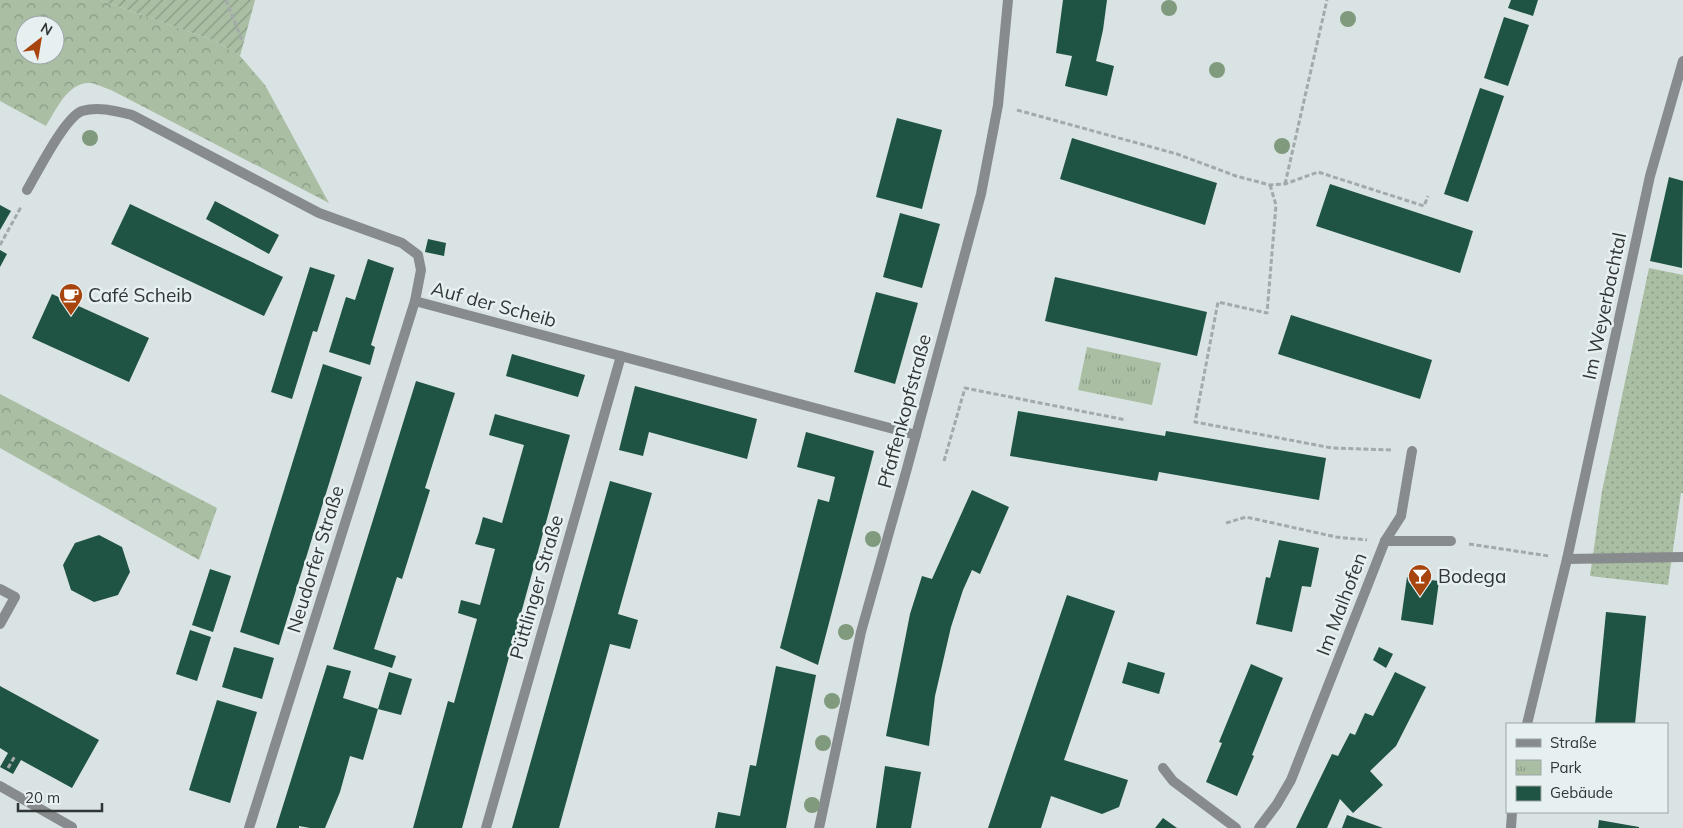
<svg xmlns="http://www.w3.org/2000/svg" width="1683" height="828" font-family="Mulish,sans-serif">
<defs>
<pattern id="grass-dots" width="8" height="8" patternUnits="userSpaceOnUse" patternTransform="scale(1.25)"><rect width="8" height="8" fill="#a9bea3"/><path d="M2 2h.1M6 6h.1" fill="none" stroke="#8a9b86" stroke-width="1.8" stroke-linecap="round"/></pattern>
<pattern id="forest-crowns" width="20" height="18" patternUnits="userSpaceOnUse" patternTransform="scale(1.25)"><rect width="20" height="18" fill="#a9bea3"/><path d="M2 6a3 3 0 1 1 6 0M12 15a3 3 0 1 1 6 0" fill="none" stroke="#8a9b86"/></pattern>
<pattern id="park-tufts" width="24" height="20" patternUnits="userSpaceOnUse" patternTransform="scale(1.25)"><rect width="24" height="20" fill="#a9bea3"/><path d="M3 7l-1-3M5 7V3M7 7l1-3M15 17l-1-3M17 17v-4M19 17l1-3" fill="none" stroke="#8a9b86"/></pattern>
<pattern id="garden-furrows" width="10" height="10" patternUnits="userSpaceOnUse" patternTransform="scale(1.25)"><rect width="10" height="10" fill="#a9bea3"/><path d="M-1 1l2-2M0 10L10 0M9 11l2-2" fill="none" stroke="#8a9b86"/></pattern>
</defs>
<rect width="100%" height="100%" fill="#d9e3e3"/>
<!-- grass -->
<path fill="url(#grass-dots)" d="M 1649,268 L 1683,275 L 1683,493 L 1681,493 L 1668,585 L 1590,576 L 1602,491 Z"/>
<!-- forest -->
<g fill="url(#forest-crowns)" fill-rule="evenodd">
<path d="M 0,0 L 100,0 L 215,41 L 240,56 L 265,85 L 329,203 L 111,90 C 105,88 97,84 91,83 C 68,81 56,110 46,126 L 0,101 ZM 25,25 L 55,25 L 55,55 L 25,55 Z"/>
<path d="M 0,394 L 217,508 L 199,560 L 0,448 Z"/>
</g>
<!-- park -->
<path fill="url(#park-tufts)" d="M 1087,347 L 1161,363 L 1152,405 L 1078,390 Z"/>
<!-- garden -->
<path fill="url(#garden-furrows)" d="M 100,0 L 255,0 L 240,56 L 215,41 Z"/>
<!-- building -->
<g fill="#1f5343">
<path d="M 1063,0 L 1107,0 L 1103,30 L 1096,61 L 1114,66 L 1107,96 L 1065,86 L 1072,56 L 1056,53 Z"/>
<path d="M 1511,0 L 1538,0 L 1533,16 L 1508,8 Z"/>
<path d="M 1504,17 L 1529,25 L 1508,86 L 1484,78 Z"/>
<path d="M 1480,88 L 1504,96 L 1468,202 L 1444,194 Z"/>
<path d="M 897,118 L 942,130 L 922,209 L 876,197 Z"/>
<path d="M 1072,138 L 1217,183 L 1205,225 L 1060,179 Z"/>
<path d="M 1669,177 L 1683,181 L 1682,268 L 1650,261 Z"/>
<path d="M 1330,184 L 1473,231 L 1460,273 L 1316,226 Z"/>
<path d="M 215,201 L 279,235 L 269,254 L 206,219 Z"/>
<path d="M 130,204 L 283,277 L 264,316 L 111,244 Z"/>
<path d="M 0,205 L 11,211 L 0,230 Z"/>
<path d="M 900,213 L 940,224 L 922,288 L 883,277 Z"/>
<path d="M 428,239 L 446,243 L 444,256 L 425,252 Z"/>
<path d="M 0,250 L 7,254 L 0,267 Z"/>
<path d="M 368,259 L 394,268 L 371,345 L 375,347 L 370,365 L 329,352 L 346,297 L 355,300 Z"/>
<path d="M 310,267 L 335,275 L 317,332 L 313,331 L 292,399 L 271,392 Z"/>
<path d="M 1055,277 L 1207,312 L 1197,356 L 1045,321 Z"/>
<path d="M 876,292 L 918,303 L 895,384 L 854,372 Z"/>
<path d="M 52,294 L 149,338 L 129,382 L 32,338 Z"/>
<path d="M 1291,315 L 1432,360 L 1420,399 L 1278,354 Z"/>
<path d="M 512,354 L 585,375 L 578,397 L 506,376 Z"/>
<path d="M 323,364 L 362,377 L 279,645 L 240,632 Z"/>
<path d="M 416,381 L 455,393 L 425,488 L 430,490 L 402,579 L 397,577 L 374,649 L 396,656 L 392,668 L 333,649 Z"/>
<path d="M 635,386 L 757,419 L 747,459 L 649,432 L 643,456 L 619,450 Z"/>
<path d="M 1018,411 L 1165,436 L 1166,431 L 1326,458 L 1319,500 L 1159,472 L 1157,481 L 1010,456 Z"/>
<path d="M 495,414 L 570,435 L 462,828 L 413,828 L 448,701 L 454,703 L 477,619 L 458,613 L 461,600 L 480,605 L 495,549 L 475,544 L 479,532 L 483,517 L 502,523 L 524,445 L 489,435 Z"/>
<path d="M 806,432 L 874,451 L 818,665 L 780,648 L 818,499 L 829,502 L 835,477 L 797,467 Z"/>
<path d="M 610,481 L 652,493 L 618,614 L 638,620 L 630,649 L 610,644 L 559,828 L 512,828 Z"/>
<path d="M 972,490 L 1009,507 L 980,574 L 972,570 L 963,590 L 951,627 L 935,696 L 929,746 L 886,736 L 910,614 L 922,576 L 932,579 Z"/>
<path d="M 99,535 L 122,547 L 130,572 L 118,595 L 94,602 L 71,590 L 63,565 L 75,543 Z"/>
<path d="M 1279,540 L 1319,548 L 1311,587 L 1302,586 L 1292,632 L 1256,624 L 1266,577 L 1270,578 Z"/>
<path d="M 210,569 L 231,576 L 213,632 L 192,625 Z"/>
<path d="M 1407,577 L 1439,581 L 1433,625 L 1401,620 Z"/>
<path d="M 1067,595 L 1115,611 L 1064,760 L 1128,780 L 1119,807 L 1102,814 L 1051,796 L 1041,828 L 988,828 Z"/>
<path d="M 1606,612 L 1646,616 L 1635,724 L 1595,724 Z"/>
<path d="M 190,630 L 211,637 L 197,681 L 176,674 Z"/>
<path d="M 234,647 L 274,658 L 262,699 L 222,687 Z"/>
<path d="M 1379,647 L 1393,654 L 1386,668 L 1373,660 Z"/>
<path d="M 1128,662 L 1165,673 L 1159,694 L 1122,683 Z"/>
<path d="M 1251,664 L 1283,678 L 1252,755 L 1254,756 L 1237,796 L 1206,782 L 1222,743 L 1219,742 Z"/>
<path d="M 327,665 L 351,671 L 343,698 L 378,709 L 363,760 L 350,756 L 340,792 L 325,828 L 310,828 L 299,826 L 299,828 L 276,828 Z"/>
<path d="M 776,666 L 816,675 L 786,828 L 715,828 L 718,812 L 740,816 L 750,765 L 756,766 Z"/>
<path d="M 389,672 L 412,679 L 401,715 L 378,709 Z"/>
<path d="M 1395,672 L 1426,687 L 1396,746 L 1370,771 L 1383,785 L 1353,813 L 1340,799 L 1327,828 L 1296,828 L 1332,754 L 1338,756 L 1350,733 L 1355,735 L 1365,713 L 1373,716 Z"/>
<path d="M 0,686 L 99,740 L 72,788 L 21,760 L 13,774 L 0,767 L 8,753 L 0,748 Z"/>
<path d="M 217,700 L 257,712 L 230,803 L 189,790 Z"/>
<path d="M 885,766 L 921,772 L 911,828 L 876,828 Z"/>
<path d="M 1347,815 L 1383,828 L 1342,828 Z"/>
<path d="M 1163,818 L 1177,828 L 1155,828 Z"/>
<path d="M 1599,820 L 1639,827 L 1639,828 L 1598,828 Z"/>
</g>
<g fill="none" stroke-linecap="round" stroke-linejoin="round">
<!-- path -->
<g stroke="#a2aaaa" stroke-width="3" stroke-dasharray="5 2.5" stroke-linecap="butt">
<path d="M 226,0 L 243,43"/>
<path d="M 1017,110 L 1177,154 L 1236,176 L 1270,185 L 1285,184 L 1318,172 L 1424,206 L 1428,196"/>
<path d="M 1285,184 L 1327,0"/>
<path d="M 1270,185 L 1276,205 L 1267,313 L 1218,302 L 1195,422 L 1332,448 L 1392,450"/>
<path d="M 0,245 L 21,207"/>
<path d="M 944,461 L 965,388 L 1126,420"/>
<path d="M 1226,523 L 1246,517 L 1336,537 L 1367,540"/>
<path d="M 1469,544 L 1549,556"/>
<path d="M 8,768 L 15,756"/>
</g>
<!-- service -->
<g stroke="#888b8d" stroke-width="10">
<path d="M 27,190 C 37,173 65,117 82,111 C 98,106 116,111 132,115 L 319,213 L 402,243 L 418,255 L 421,270 L 415,301"/>
<path d="M 1385,541 L 1401,516 L 1412,451"/>
<path d="M 1567,559 L 1683,557"/>
<path d="M 0,589 L 15,597 L 0,624"/>
<path d="M 1163,768 L 1173,781 L 1236,828"/>
<path d="M 0,786 L 72,827"/>
</g>
<!-- minor -->
<g stroke="#888b8d" stroke-width="10">
<path d="M 1527,724 L 1567,559 L 1650,176 L 1683,61"/>
<path d="M 249,828 L 415,301 L 916,435"/>
<path d="M 486,828 L 621,356"/>
<path d="M 1259,828 L 1277,804 L 1291,780 L 1385,541 L 1451,541"/>
<path d="M 1511,828 L 1512,812"/>
</g>
<!-- tertiary -->
<path stroke="#888b8d" stroke-width="10" d="M 819,828 L 861,632 L 906,472 L 981,194 L 998,105 L 1008,0"/>
</g>
<!-- trees -->
<g fill="#809a7d">
<circle cx="1169" cy="8" r="8"/>
<circle cx="1348" cy="19" r="8"/>
<circle cx="1217" cy="70" r="8"/>
<circle cx="90" cy="138" r="8"/>
<circle cx="1282" cy="146" r="8"/>
<circle cx="873" cy="539" r="8"/>
<circle cx="846" cy="632" r="8"/>
<circle cx="832" cy="701" r="8"/>
<circle cx="823" cy="743" r="8"/>
<circle cx="812" cy="805" r="8"/>
</g>
<!-- icons -->
<defs>
<g id="cafe-pin" transform="scale(1.25)"><path d="M0 17L-7.5 6A9.5 9.5 0 1 1 7.5 6Z" fill="#a8440d" stroke="#e6f0f1"/><path d="M-5.5-4.5H6V0H3Q3 3.5 0 3.5H-2.5Q-5.5 3.5-5.5 0ZM3-3.2v2h1.7v-2ZM-6 4.5H4V6H-6Z" fill="#fff"/></g>
<g id="bar-pin" transform="scale(1.25)"><path d="M0 17L-7.5 6A9.5 9.5 0 1 1 7.5 6Z" fill="#a8440d" stroke="#e6f0f1"/><path d="M-6-5H6L.8 .8V4.5H3.5V6h-7V4.5H-.8V.8Z" fill="#fff"/></g>
</defs>
<g fill-rule="evenodd">
<use href="#cafe-pin" x="71" y="295"/>
<use href="#bar-pin" x="1420" y="576"/>
</g>
<g text-anchor="middle" stroke-width="5" stroke-linejoin="round" paint-order="stroke">
<!-- poi labels -->
<g font-size="19" fill="#323536" stroke="#e6f0f1" text-anchor="start">
<text x="88" y="302">Café Scheib</text>
<text x="1438" y="583">Bodega</text>
</g>
<!-- street labels -->
<g font-size="19" fill="#323536" stroke="#e6f0f1">
<text transform="translate(494 304) rotate(15)" y="7">Auf der Scheib</text>
<text transform="translate(1604 306) rotate(-78)" y="7">Im Weyerbachtal</text>
<text transform="translate(904 411) rotate(-75)" y="7">Pfaffenkopfstraße</text>
<text transform="translate(315 559) rotate(-73)" y="7">Neudorfer Straße</text>
<text transform="translate(536 587) rotate(-74)" y="7">Püttlinger Straße</text>
<text transform="translate(1341 604) rotate(-69)" y="7">Im Malhofen</text>
</g>
</g>
<!-- legend -->
<rect x="1506" y="723" width="162" height="90" fill="#e6f0f1" stroke="#9ea5a6"/>
<rect x="1516" y="739" width="25" height="8" fill="#888b8d" stroke="#9ea5a6"/>
<text x="1550" y="748" font-size="15" fill="#323536">Straße</text>
<rect x="1516" y="760" width="25" height="15" fill="url(#park-tufts)" stroke="#9ea5a6"/>
<text x="1550" y="773" font-size="15" fill="#323536">Park</text>
<rect x="1516" y="786" width="25" height="15" fill="#1f5343" stroke="#9ea5a6"/>
<text x="1550" y="798" font-size="15" fill="#323536">Gebäude</text>
<!-- north arrow -->
<g transform="translate(40 40) rotate(31)"><circle r="24" fill="#e6f0f1" stroke="#9ea5a6"/>
<path d="M0-4L9 19L0 12L-9 19Z" fill="#a8440d"/>
<text y="-8" font-size="14" font-weight="bold" text-anchor="middle" fill="#323536">N</text>
</g>
<!-- scale -->
<path d="M18 803v8h84v-8" fill="none" stroke="#323536" stroke-width="2.5"/>
<text x="25" y="803" font-size="15" fill="#323536" stroke="#e6f0f1" stroke-width="4" paint-order="stroke">20 m</text>
</svg>
